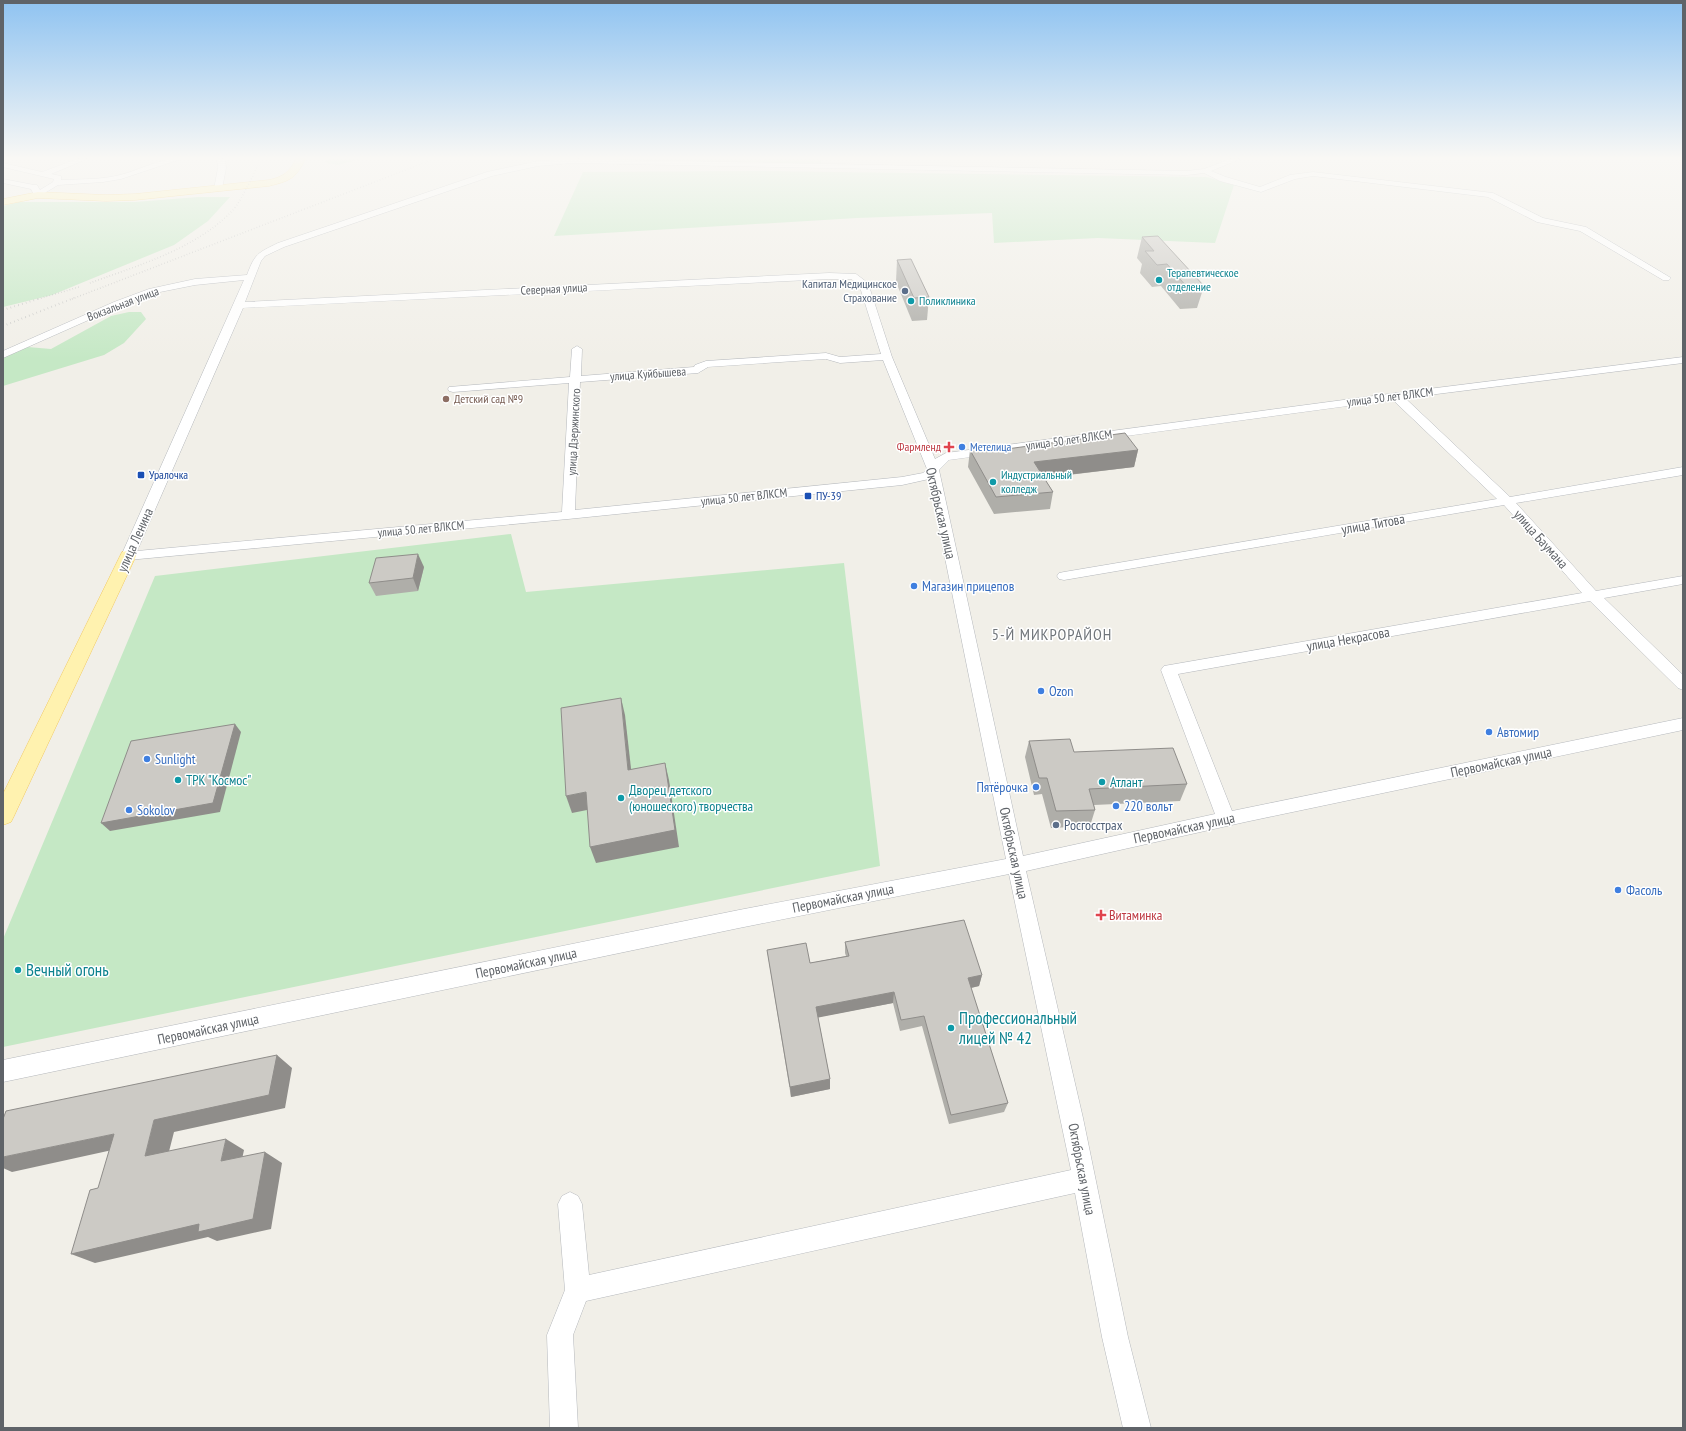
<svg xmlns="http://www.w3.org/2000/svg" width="1686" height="1431" font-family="'PT Sans Narrow',sans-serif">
<rect width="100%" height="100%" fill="#f1efe8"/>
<!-- green -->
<g fill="#c5e8c5">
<path d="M 328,159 L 361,159 L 337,165 L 327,163 L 325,161 Z"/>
<path d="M 619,159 L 821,159 L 821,165 L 618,160 Z"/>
<path d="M 755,171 L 1207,177 L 1234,185 L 1215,243 L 1098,238 L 994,243 L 992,213 L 857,218 L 554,236 L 583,172 Z"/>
<path d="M 198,197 L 230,197 L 208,221 L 174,245 L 52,295 L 3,307 L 3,206 L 19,202 L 135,202 Z"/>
<path d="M 129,312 L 141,312 L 146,319 L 124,343 L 104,355 L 3,386 L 3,357 L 28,347 L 51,349 L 111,316 Z"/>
<path d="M 511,534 L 526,592 L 844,563 L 880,866 L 3,1047 L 3,939 L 155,576 Z"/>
</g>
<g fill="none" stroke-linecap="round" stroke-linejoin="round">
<!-- minor casing -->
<g stroke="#b5b8bc" stroke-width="1">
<g id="minor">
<path d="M 77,159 L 87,159 L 51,174 L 61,176 L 61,180 C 80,179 101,180 120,175 C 140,170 160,158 181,159 L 121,179 L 103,182 L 58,185 L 38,197 L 35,197 L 31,189 L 3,183 L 3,179 L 34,185 L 37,185 L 40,190 L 53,182 L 54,179 L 3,167 L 3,163 L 42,172 Z"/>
<path d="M 217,159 L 225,159 L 226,168 L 222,189 L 218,191 L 214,189 L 218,168 Z"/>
<path d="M 575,159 L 1187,171 L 1204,169 L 1230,159 L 1240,159 L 1211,171 L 1226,177 L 1260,187 L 1290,175 L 1313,172 L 1493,193 L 1543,218 L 1586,227 L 1671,278 L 1669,280 L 1663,280 L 1580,231 L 1537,222 L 1488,197 L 1313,176 L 1295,179 L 1261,192 L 1220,181 L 1204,173 L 1187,175 L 573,163 L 538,166 L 492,176 L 284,247 L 265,256 L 261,261 L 245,302 L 829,273 L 856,274 L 868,283 L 892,357 L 935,459 L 946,453 L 1396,393 L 1683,357 L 1683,363 L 1405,398 L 1510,497 L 1683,467 L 1683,475 L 1516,503 L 1596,591 L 1683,576 L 1683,584 L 1604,598 L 1683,675 L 1683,690 L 1678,688 L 1590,601 L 1178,674 L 1232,811 L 1683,718 L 1683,730 L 1245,822 L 1026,871 L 1083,1118 L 1128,1337 L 1151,1428 L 1123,1428 L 1102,1337 L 1075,1193 L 586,1301 L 573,1335 L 578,1428 L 550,1428 L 547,1335 L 565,1290 L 558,1204 L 562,1196 L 570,1192 L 578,1196 L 582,1204 L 589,1275 L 1071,1170 L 1009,874 L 739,928 L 3,1082 L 3,1060 L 739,910 L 1006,859 L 929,479 L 902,485 L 568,519 L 128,560 L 123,559 L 121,556 L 244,280 L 195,285 L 155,293 L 120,306 L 3,358 L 3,351 L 114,302 L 149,289 L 195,279 L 247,275 C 255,253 258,253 278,243 L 487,172 L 538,161 ZM 829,279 L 851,279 L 859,284 L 881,354 L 840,357 L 826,353 L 706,361 L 695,365 L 694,367 L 581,376 L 582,349 L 577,346 L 572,349 L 570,377 L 449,387 L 448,389 L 449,391 L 453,392 L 569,383 L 562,512 L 137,551 L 243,308 ZM 826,359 L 840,363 L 883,360 L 927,469 L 923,473 L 902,477 L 575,510 L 580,382 L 698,373 L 708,367 ZM 1393,400 L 1497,499 L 1064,572 L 1059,573 L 1057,576 L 1059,579 L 1064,580 L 1504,505 L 1582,593 L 1164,666 L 1161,670 L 1215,814 L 1023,856 L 939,470 L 949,460 Z"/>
</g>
</g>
<!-- major casing -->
<g stroke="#f2c960" stroke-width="1">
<g id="major">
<path d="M 296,159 L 305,159 C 296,179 289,181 269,186 L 135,200 L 106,201 L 38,198 L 3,205 L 3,199 L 38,192 L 106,195 L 135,194 L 269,180 C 283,177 290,172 296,159 Z"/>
<path d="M 128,551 L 134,552 L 136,556 L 14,816 L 11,822 L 3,825 L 3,794 L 120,556 L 122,552 Z"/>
</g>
</g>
<!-- minor -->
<use href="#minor" fill="#fff" fill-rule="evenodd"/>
<!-- major -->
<use href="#major" fill="#fff2af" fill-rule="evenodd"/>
<!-- rail-far1 -->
<g stroke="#b6b7b8" stroke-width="1.5" stroke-dasharray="0.5 2.5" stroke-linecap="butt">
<path d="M 90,283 C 139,265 196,249 233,210 C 239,203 243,195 247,187 C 252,178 257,169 259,159"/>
<path d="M 38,299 L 79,287"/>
<path d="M 72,299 L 434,159"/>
</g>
<!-- rail -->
<g stroke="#b6b7b8" stroke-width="2" stroke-dasharray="0.5 3.5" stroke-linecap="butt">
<path d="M 3,310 L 41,298"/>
<path d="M 3,326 L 74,298"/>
</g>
</g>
<!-- wall -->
<g fill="#afaea9">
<path d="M 1142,237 L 1204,286 L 1197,308 L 1180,309 L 1161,286 L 1152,287 L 1140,273 L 1142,264 L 1137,258 Z"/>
<path d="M 897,260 L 929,297 L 927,320 L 912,321 L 896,282 Z"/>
<path d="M 970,450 L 992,451 L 1138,450 L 1134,467 L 1044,478 L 1053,492 L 1050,509 L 994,514 L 968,467 Z"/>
<path d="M 424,567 L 418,591 L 376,596 L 369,583 Z"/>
<path d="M 1029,741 L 1074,752 L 1187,784 L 1180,801 L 1094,805 L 1095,810 L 1090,826 L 1051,828 L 1042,794 L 1034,795 L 1025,757 Z"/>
<path d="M 845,942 L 982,975 L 979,986 L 971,988 L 1008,1103 L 1004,1112 L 949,1124 L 922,1026 L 900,1031 L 893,1003 L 818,1017 L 830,1079 L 830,1089 L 791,1097 L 767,950 L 810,963 L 846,956 L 845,953 Z"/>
</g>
<!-- shaded-wall -->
<g fill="#8f8d8a">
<path d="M 1138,450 L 1134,467 L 1032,479 L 1034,462 Z"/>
<path d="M 418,554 L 424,567 L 418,591 L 413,578 Z"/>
<path d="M 621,698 L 625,715 L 633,786 L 628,770 Z"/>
<path d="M 235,724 L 241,732 L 220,812 L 110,831 L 101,823 Z"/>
<path d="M 665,763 L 669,780 L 679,847 L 596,863 L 590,847 Z"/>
<path d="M 586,792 L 592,809 L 572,813 L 566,796 Z"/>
<path d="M 982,975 L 979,986 L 966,989 L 968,978 Z"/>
<path d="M 894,992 L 893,1003 L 816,1018 L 816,1007 Z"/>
<path d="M 277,1055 L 292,1068 L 285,1108 L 174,1132 L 165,1167 L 145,1156 L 154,1120 Z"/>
<path d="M 830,1079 L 830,1089 L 791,1097 L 790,1087 Z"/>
<path d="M 114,1134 L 135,1145 L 12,1172 L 3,1168 L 3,1157 Z"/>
<path d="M 226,1139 L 244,1150 L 239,1173 L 221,1161 Z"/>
<path d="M 265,1152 L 282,1163 L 271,1229 L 217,1241 L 208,1237 L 95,1263 L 71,1254 Z"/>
</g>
<!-- building -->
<g fill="#cccac5" stroke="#8f8d8a">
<path d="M 1158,236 L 1204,286 L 1187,287 L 1167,264 L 1157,265 L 1145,251 L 1154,251 L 1142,237 Z"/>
<path d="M 911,259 L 929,297 L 914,298 L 897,260 Z"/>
<path d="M 1125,433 L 1138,450 L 1034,462 L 1053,492 L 996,497 L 970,450 L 990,448 L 992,451 Z"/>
<path d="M 418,554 L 413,578 L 369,583 L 376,558 Z"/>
<path d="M 621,698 L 628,770 L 665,763 L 675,830 L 590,847 L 586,792 L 566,796 L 561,708 Z"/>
<path d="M 235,724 L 213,803 L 101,823 L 131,741 Z"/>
<path d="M 1070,739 L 1074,752 L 1173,748 L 1187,784 L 1089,789 L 1095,810 L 1056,811 L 1047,778 L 1039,778 L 1029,741 Z"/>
<path d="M 964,920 L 982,975 L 968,978 L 1008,1103 L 951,1115 L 924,1016 L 901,1020 L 894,992 L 816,1007 L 830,1079 L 790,1087 L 767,950 L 806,943 L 810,963 L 849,956 L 845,942 Z"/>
<path d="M 277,1055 L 269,1095 L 154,1120 L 145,1156 L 226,1139 L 221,1161 L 265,1152 L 253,1219 L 198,1232 L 199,1224 L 71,1254 L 90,1190 L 98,1188 L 114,1134 L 3,1157 L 3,1119 L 6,1111 Z"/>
</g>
<!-- sky -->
<linearGradient id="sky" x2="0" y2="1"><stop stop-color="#8fc3f1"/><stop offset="0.44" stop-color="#f9f8f5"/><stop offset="1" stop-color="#f9f8f5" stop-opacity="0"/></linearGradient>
<rect width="1686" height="359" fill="url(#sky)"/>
<!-- markers -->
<g fill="#0f9aa8" stroke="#fff" stroke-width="1.5">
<circle cx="1159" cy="280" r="4"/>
<circle cx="911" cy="301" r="4"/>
<circle cx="993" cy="482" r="4"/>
<circle cx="178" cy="780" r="4"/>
<circle cx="1102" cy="782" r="4"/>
<circle cx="621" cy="798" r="4"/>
<circle cx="18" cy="970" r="4"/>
<circle cx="951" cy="1028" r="4"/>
</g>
<g fill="#5c6f8a" stroke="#fff" stroke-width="1.5">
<circle cx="905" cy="291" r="4"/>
<circle cx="1056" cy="825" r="4"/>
</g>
<circle fill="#8d6e63" stroke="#fff" stroke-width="1.5" cx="446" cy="399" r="4"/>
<g fill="#e0444e" stroke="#fff" stroke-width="1.5">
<path d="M947 441h4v4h4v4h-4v4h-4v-4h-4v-4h4z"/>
<path d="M1099 909h4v4h4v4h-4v4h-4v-4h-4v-4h4z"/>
</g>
<g fill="#3f7fe0" stroke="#fff" stroke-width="1.5">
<circle cx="962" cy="447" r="4"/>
<circle cx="914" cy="586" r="4"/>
<circle cx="1041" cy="691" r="4"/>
<circle cx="1489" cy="732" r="4"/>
<circle cx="147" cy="759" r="4"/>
<circle cx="1036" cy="787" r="4"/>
<circle cx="1116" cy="806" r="4"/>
<circle cx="129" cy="810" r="4"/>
<circle cx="1618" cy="890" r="4"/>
</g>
<g fill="#1a4fb4" stroke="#fff" stroke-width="1.5">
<rect x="137" y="471" width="8" height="8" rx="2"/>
<rect x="804" y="492" width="8" height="8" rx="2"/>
</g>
<g text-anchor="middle" stroke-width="3" stroke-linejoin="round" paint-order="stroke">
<!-- far-culture labels -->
<g font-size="12" fill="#0d838f" stroke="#fff" text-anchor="start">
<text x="1167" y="277">Терапевтическое<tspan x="1167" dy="14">отделение</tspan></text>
<text x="919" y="305">Поликлиника</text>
<text x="1001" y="479">Индустриальный<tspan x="1001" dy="14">колледж</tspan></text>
</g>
<!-- far-service labels -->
<g font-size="12" fill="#4e5e75" stroke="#fff" text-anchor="end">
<text x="897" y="288">Капитал Медицинское<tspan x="897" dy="14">Страхование</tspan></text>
</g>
<!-- far-street labels -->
<g font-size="12" fill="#5f6368" stroke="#fff">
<text transform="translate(554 289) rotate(-3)" y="4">Северная улица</text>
<text transform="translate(123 304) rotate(-21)" y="4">Вокзальная улица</text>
<text transform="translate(648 374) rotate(-4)" y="4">улица Куйбышева</text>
<text transform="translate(1390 397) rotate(-7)" y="4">улица 50 лет ВЛКСМ</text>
<text transform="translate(574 432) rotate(-87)" y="4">улица Дзержинского</text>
<text transform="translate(1069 440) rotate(-8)" y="4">улица 50 лет ВЛКСМ</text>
<text transform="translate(744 497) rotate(-6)" y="4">улица 50 лет ВЛКСМ</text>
<text transform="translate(421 529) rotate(-5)" y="4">улица 50 лет ВЛКСМ</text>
</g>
<!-- far-education labels -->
<g font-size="12" fill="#785e54" stroke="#fff" text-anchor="start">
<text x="454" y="403">Детский сад №9</text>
</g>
<!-- far-health labels -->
<g font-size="12" fill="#be3a42" stroke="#fff" text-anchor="end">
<text x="941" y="451">Фармленд</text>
</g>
<!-- far-shop labels -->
<g font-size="12" fill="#366cbe" stroke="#fff" text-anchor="start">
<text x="970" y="451">Метелица</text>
</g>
<!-- far-transit labels -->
<g font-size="12" fill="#164399" stroke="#fff" text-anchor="start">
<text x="149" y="479">Уралочка</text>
<text x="816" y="500">ПУ-39</text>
</g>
<!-- street labels -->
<g font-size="14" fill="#5f6368" stroke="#fff">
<text transform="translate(941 513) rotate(77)" y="5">Октябрьская улица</text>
<text transform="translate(1373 524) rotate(-10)" y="5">улица Титова</text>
<text transform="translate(1541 539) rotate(48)" y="5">улица Баумана</text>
<text transform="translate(135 540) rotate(-66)" y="5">улица Ленина</text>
<text transform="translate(1348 639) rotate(-10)" y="5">улица Некрасова</text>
<text transform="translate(1501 762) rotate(-12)" y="5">Первомайская улица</text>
<text transform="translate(1184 828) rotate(-12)" y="5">Первомайская улица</text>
<text transform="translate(1014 853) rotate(78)" y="5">Октябрьская улица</text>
<text transform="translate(843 898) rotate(-11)" y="5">Первомайская улица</text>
<text transform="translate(526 963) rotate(-12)" y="5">Первомайская улица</text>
<text transform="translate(208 1029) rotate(-12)" y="5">Первомайская улица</text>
<text transform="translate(1082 1169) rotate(79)" y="5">Октябрьская улица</text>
</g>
<!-- shop labels -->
<g font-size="14" fill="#366cbe" stroke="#fff" text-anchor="start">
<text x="922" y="591">Магазин прицепов</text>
<text x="1049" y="696">Ozon</text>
<text x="1497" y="737">Автомир</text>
<text x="155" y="764">Sunlight</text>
<text x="1028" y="792" text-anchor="end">Пятёрочка</text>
<text x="1124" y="811">220 вольт</text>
<text x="137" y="815">Sokolov</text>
<text x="1626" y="895">Фасоль</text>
</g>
<!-- culture labels -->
<g font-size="14" fill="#0d838f" stroke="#fff" text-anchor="start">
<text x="186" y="785">ТРК "Космос"</text>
<text x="1110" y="787">Атлант</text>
<text x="629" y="795">Дворец детского<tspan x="629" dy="16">(юношеского) творчества</tspan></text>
</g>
<!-- service labels -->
<g font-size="14" fill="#4e5e75" stroke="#fff" text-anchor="start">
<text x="1064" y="830">Росгосстрах</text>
</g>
<!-- health labels -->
<g font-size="14" fill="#be3a42" stroke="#fff" text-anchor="start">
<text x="1109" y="920">Витаминка</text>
</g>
<!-- quarter labels -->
<g font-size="16" letter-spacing="1" fill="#70757a" stroke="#fff">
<text x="1052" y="640">5-Й МИКРОРАЙОН</text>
</g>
<!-- near-culture labels -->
<g font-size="17" fill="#0d838f" stroke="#fff" text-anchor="start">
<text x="26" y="976">Вечный огонь</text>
<text x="959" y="1024">Профессиональный<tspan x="959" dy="20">лицей № 42</tspan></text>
</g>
</g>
<!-- border -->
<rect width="1686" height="1431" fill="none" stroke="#5f6368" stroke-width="8"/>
</svg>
